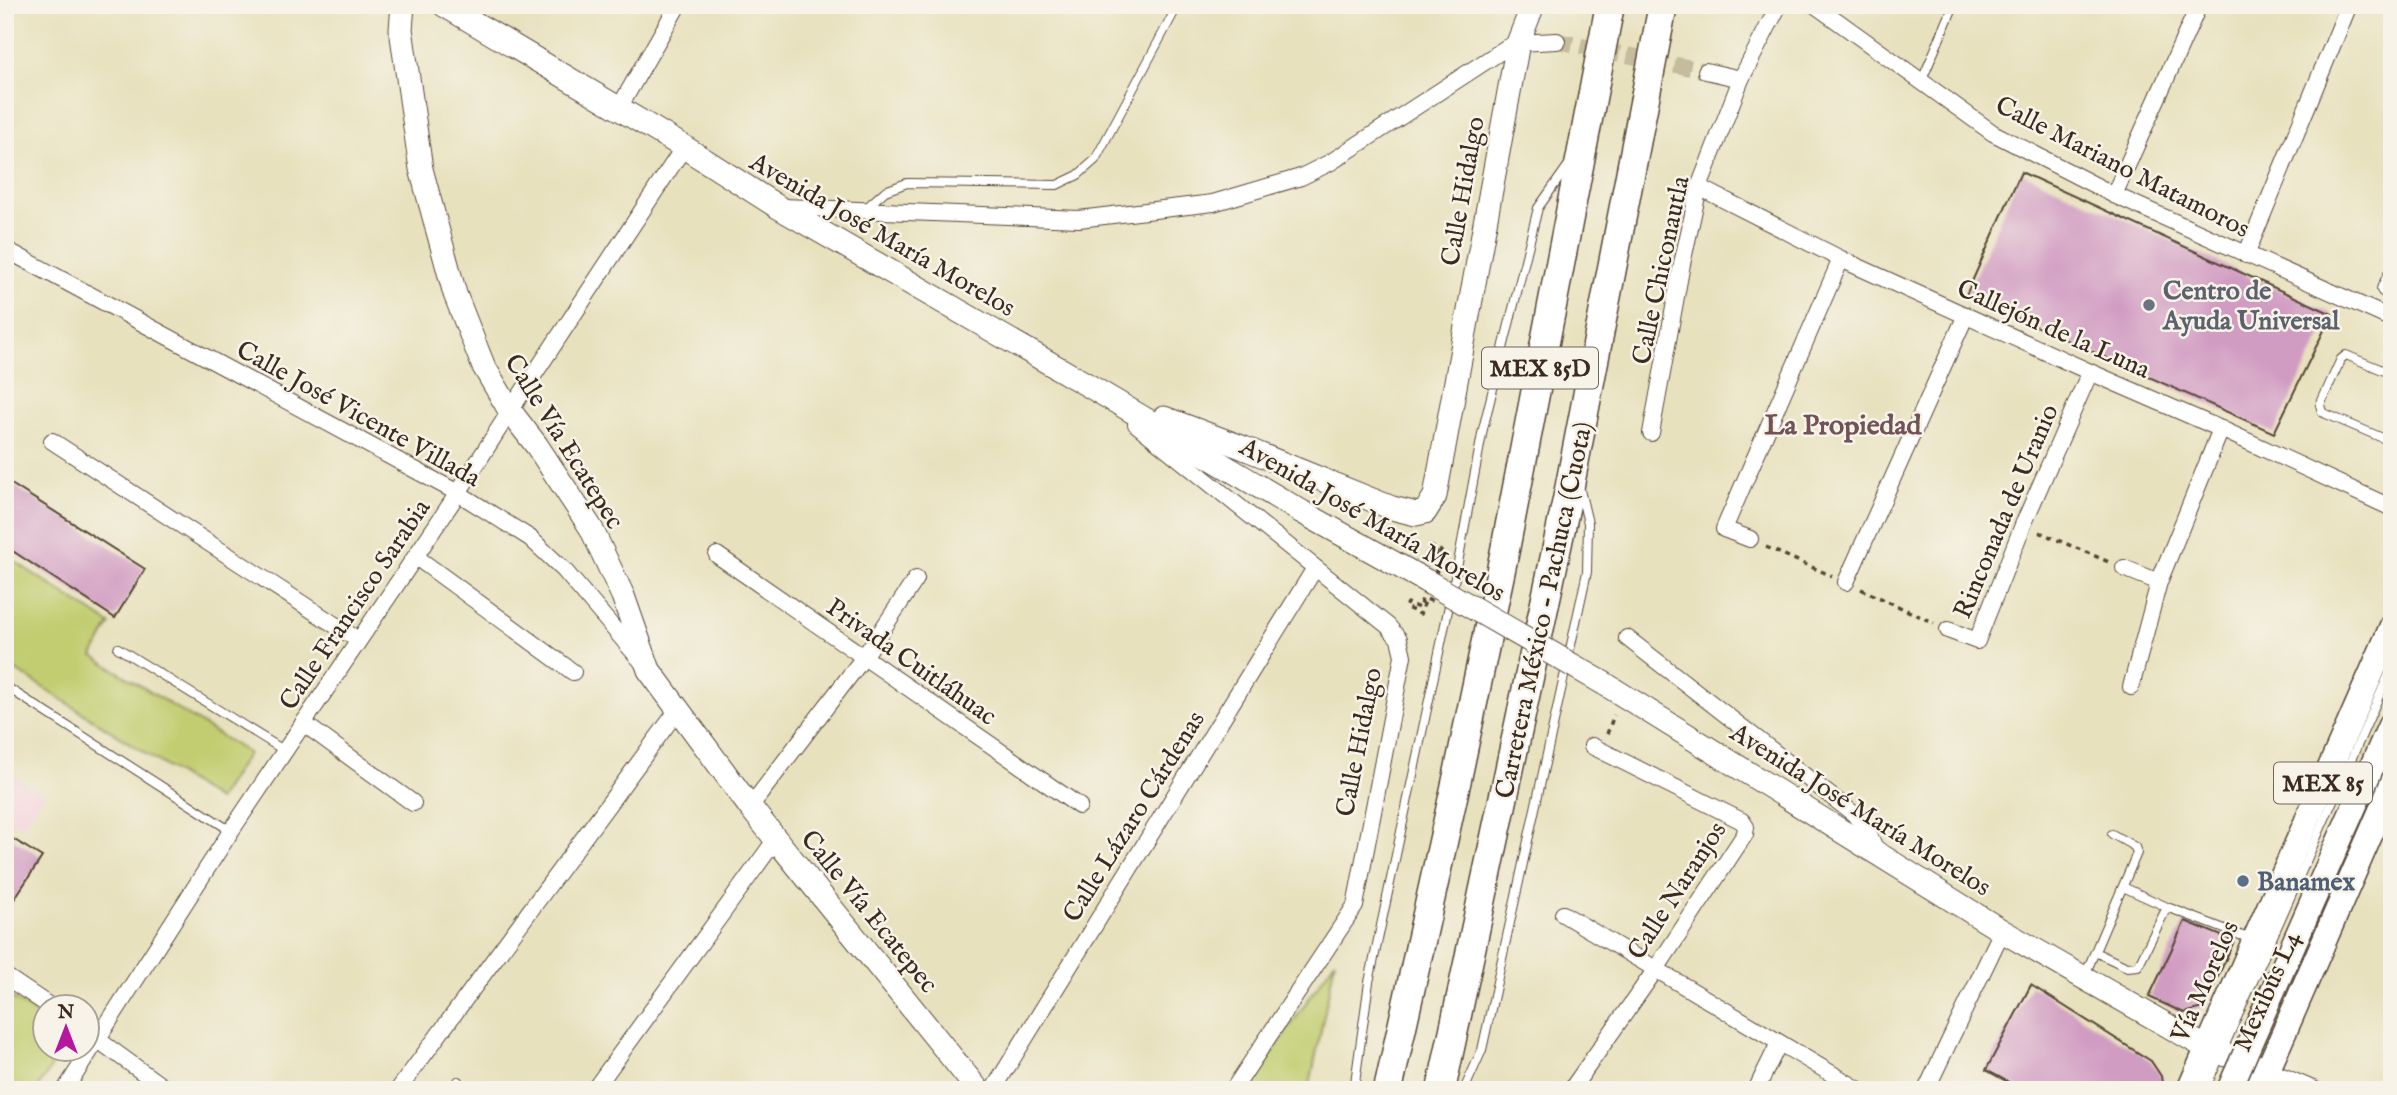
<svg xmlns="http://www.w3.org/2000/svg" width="2397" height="1095" font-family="'IM FELL English',serif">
<rect width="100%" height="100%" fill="#f7f3e8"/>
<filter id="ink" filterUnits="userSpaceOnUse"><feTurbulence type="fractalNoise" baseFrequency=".0143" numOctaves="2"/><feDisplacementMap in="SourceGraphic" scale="14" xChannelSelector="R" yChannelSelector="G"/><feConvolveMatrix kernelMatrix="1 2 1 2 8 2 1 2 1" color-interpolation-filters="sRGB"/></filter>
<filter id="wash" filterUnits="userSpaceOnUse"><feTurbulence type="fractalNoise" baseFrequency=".00686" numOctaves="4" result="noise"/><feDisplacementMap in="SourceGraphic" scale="28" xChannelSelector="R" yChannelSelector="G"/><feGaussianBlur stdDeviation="1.57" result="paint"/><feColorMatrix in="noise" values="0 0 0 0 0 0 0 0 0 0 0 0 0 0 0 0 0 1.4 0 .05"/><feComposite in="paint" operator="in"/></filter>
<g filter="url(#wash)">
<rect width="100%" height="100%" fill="#e8e1be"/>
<!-- built -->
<path fill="#f4cfdd" d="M 5,771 L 44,794 L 23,826 L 14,821 L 5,835 Z"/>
<!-- green -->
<g fill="#c1cd6f" stroke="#7e7c46" stroke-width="2">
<path d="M 5,555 L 110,624 L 93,656 L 248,753 L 218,800 L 5,663 Z"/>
<path d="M 1335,960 L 1309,1090 L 1247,1090 Z"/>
<path d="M 5,993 L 45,1020 L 46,1050 L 63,1050 L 36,1090 L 5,1090 Z"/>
</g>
<g id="blocks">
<!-- building -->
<g fill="#d19cc2">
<path d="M 2021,172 L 2332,314 L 2274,433 L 1966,295 Z"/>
<path d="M 5,480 L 145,569 L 115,618 L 5,546 Z"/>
<path d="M 5,834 L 42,857 L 5,913 Z"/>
<path d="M 2185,921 L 2234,941 L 2204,1008 L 2184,1013 L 2149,997 Z"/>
<path d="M 2031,985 L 2151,1061 L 2161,1076 L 2163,1090 L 2023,1090 L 1986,1070 Z"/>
</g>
</g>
</g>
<g filter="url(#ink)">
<use href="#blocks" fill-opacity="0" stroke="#554536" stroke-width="2"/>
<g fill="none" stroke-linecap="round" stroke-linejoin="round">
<!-- street-tunnel -->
<path stroke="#c5bc9e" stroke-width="16" stroke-dasharray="16 8" stroke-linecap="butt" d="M 1557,41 L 1706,71"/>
<!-- lane casing -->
<g stroke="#554536" stroke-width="10">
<g id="lane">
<path d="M 1922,80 L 1954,5"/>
<path d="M 866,208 L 885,191 L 907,183 L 1057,185 L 1078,175 L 1095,160 L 1178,5"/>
<path d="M 2392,374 L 2346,355 L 2341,359 L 2320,405 L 2322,412 L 2326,414 L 2392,442"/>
<path d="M 118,648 L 285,751"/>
<path d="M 5,686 L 231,831"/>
<path d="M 2377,789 L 2392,755"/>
<path d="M 2167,907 L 2253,940"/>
<path d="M 2095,952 L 2127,967 L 2138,966 L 2167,907 L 2123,887"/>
<path d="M 2085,975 L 2137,853 L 2135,847 L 2112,834"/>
<path d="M 452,1090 L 458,1081"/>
<path d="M 1354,1090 L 1369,982 L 1457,568 L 1483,429 L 1538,208 L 1570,163"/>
<path d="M 1464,1090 L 1482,1050 L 1587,572 L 1588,523 L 1580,490"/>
<path d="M 2205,1090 L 2392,667"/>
<path d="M 2246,1090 L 2256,1067"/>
</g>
</g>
<!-- street casing -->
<g stroke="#554536" stroke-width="18">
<g id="street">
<path d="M 1815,5 L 1993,133 L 2114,195 L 2392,319"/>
<path d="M 1706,71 L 1741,79"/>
<path d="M 619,108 L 678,5"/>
<path d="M 1699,187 L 1841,259 L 2090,372 L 2221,429 L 2392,508"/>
<path d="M 2114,195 L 2199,5"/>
<path d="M 783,207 L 1079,219 L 1213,203 L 1301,177 L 1331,162 L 1506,48 L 1518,43 L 1557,41"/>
<path d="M 5,249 L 458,493 L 530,538 L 564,570 L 643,663"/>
<path d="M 2246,255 L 2349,5"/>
<path d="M 2385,289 L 2392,275"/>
<path d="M 1136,424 L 1388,626 L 1399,639 L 1403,656 L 1355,906 L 1233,1090"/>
<path d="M 1651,433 L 1682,264 L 1699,187 L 1741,79 L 1779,5"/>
<path d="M 52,441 L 358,640"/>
<path d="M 1750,539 L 1724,529 L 1841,259"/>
<path d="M 717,555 L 1079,806"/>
<path d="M 416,557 L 573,672"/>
<path d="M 2124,568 L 2159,582"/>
<path d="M 1846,582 L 1966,315"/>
<path d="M 1948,630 L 1977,641 L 2023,525 L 2090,372"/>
<path d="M 1627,638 L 1854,814 L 1867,831 L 1877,852"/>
<path d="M 2131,687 L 2159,582 L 2221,429"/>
<path d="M 303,723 L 413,803"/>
<path d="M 750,807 L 864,657 L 916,579"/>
<path d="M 1563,914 L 1859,1090"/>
<path d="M 5,976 L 51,1007"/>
<path d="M 90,1034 L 167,1090"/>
<path d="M 2268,1070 L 2315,1090"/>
<path d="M 65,1090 L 231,831 L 458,493 L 510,411 L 684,147"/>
<path d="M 398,1090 L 677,711"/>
<path d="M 594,1090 L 776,839"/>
<path d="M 993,1090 L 1315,568"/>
<path d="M 1571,1090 L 1656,969 L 1745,834 L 1746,827 L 1742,821 L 1592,746"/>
<path d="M 1756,1090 L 1779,1043"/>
<path d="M 1926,1090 L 2002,931"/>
</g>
</g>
<!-- secondary casing -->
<g stroke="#554536" stroke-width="25">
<g id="secondary">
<path d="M 403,5 L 401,29 L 421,169 L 455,294 L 483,365 L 510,411 L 537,446 L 591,528 L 623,596 L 649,670 L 750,807 L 978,1090"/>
<path d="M 444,5 L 684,147 L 778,207 L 1091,387 L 1302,512 L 1428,582"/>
<path d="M 1164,418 L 1244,448 L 1392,508 L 1416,514 L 1425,512 L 1435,496 L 1518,43 L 1533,5"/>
<path d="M 1605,684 L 2002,931 L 2207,1048 L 2268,1070"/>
</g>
</g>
<!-- primary casing -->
<g stroke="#554536" stroke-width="27">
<g id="primary">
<path d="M 2189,1090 L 2392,626"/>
<path d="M 2259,1090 L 2392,785"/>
</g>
</g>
<!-- highway casing -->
<g stroke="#554536" stroke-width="31">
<g id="highway">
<path d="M 1388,1090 L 1457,779 L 1504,555 L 1610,5"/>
<path d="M 1441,1090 L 1568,495 L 1663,5"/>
</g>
</g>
<!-- path -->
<g stroke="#554536" stroke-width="3.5" stroke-dasharray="5 5" stroke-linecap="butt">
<path d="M 2039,532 L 2109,562"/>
<path d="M 1430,546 L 1441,551 L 1436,571 L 1440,572 L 1434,602 L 1426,599 L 1420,614 L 1405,607 L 1407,603 L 1419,608 L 1437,553 L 1429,549 Z"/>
<path d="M 1766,547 L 1832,576"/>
<path d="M 1861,589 L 1934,623"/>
<path d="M 1607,734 L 1614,715"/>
</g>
<!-- lane -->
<use href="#lane" stroke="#fff" stroke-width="8"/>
<!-- street -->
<use href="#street" stroke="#fff" stroke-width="16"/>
<!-- secondary -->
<use href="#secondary" stroke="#fff" stroke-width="23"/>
<!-- primary -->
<use href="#primary" stroke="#fff" stroke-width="24"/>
<!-- highway -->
<use href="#highway" stroke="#fff" stroke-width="28"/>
<!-- secondary-bridge casing -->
<g stroke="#554536" stroke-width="25" stroke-linecap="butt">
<path id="secondary-bridge" d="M 1428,582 L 1605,684"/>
</g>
<!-- primary-bridge casing -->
<g stroke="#554536" stroke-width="27" stroke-linecap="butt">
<path id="primary-bridge" d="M 2229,1090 L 2392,721"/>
</g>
<!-- secondary-bridge -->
<use href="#secondary-bridge" stroke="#fff" stroke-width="23"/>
<!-- primary-bridge -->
<use href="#primary-bridge" stroke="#fff" stroke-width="24"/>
</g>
</g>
<!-- markers -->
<circle fill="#6b7280" stroke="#f7f3e8" stroke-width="2.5" cx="2149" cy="305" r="7"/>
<circle fill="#5c6f8a" stroke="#f7f3e8" stroke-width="2.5" cx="2243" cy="881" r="7"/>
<g text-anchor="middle" stroke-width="5" stroke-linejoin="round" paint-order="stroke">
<!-- shield labels -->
<g fill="#f7f3e8" stroke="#73665b" stroke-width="2">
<rect x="1482" y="347.5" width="116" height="41" rx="5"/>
<rect x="2274" y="762.5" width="98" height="41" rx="5"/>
</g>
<g font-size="24" font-weight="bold" fill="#3b2a1e">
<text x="1540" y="376">MEX 85D</text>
<text x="2323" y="791">MEX 85</text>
</g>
<!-- street labels -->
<g font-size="26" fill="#3b2a1e" stroke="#f7f3e8">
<text transform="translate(2123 166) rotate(27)" y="9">Calle Mariano Matamoros</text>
<text transform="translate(1462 191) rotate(-80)" y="9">Calle Hidalgo</text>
<text transform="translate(883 234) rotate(30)" y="9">Avenida José María Morelos</text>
<text transform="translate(1660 270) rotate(-78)" y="9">Calle Chiconautla</text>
<text transform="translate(2054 328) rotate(24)" y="9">Callejón de la Luna</text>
<text transform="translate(359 413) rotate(29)" y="9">Calle José Vicente Villada</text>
<text transform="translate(565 441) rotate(58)" y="9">Calle Vía Ecatepec</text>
<text transform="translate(2005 511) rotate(-67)" y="9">Rinconada de Uranio</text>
<text transform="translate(1373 519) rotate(30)" y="9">Avenida José María Morelos</text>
<text transform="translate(354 604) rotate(-56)" y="9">Calle Francisco Sarabia</text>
<text transform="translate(1543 610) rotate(-78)" y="9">Carretera México - Pachuca (Cuota)</text>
<text transform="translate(912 661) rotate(35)" y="9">Privada Cuitláhuac</text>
<text transform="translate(1358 742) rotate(-79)" y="9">Calle Hidalgo</text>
<text transform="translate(1861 809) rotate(32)" y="9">Avenida José María Morelos</text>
<text transform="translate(1133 816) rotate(-58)" y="9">Calle Lázaro Cárdenas</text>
<text transform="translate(1676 890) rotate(-57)" y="9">Calle Naranjos</text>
<text transform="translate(870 911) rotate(51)" y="9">Calle Vía Ecatepec</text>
<text transform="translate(2204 981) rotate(-66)" y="9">Vía Morelos</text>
<text transform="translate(2266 991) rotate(-66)" y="9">Mexibús L4</text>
</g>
<!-- worship labels -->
<g font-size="26" font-weight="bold" fill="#5b616d" stroke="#f7f3e8" text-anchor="start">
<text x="2163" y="299">Centro de<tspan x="2163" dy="30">Ayuda Universal</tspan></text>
</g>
<!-- service labels -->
<g font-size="26" font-weight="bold" fill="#4e5e75" stroke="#f7f3e8" text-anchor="start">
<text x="2257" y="890">Banamex</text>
</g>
<!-- neighbourhood labels -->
<g font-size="28" font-weight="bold" fill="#705257" stroke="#f7f3e8">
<text x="1843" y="434">La Propiedad</text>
</g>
</g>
<!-- margin -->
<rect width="2397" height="1095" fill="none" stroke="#f7f3e8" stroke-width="28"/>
<!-- north arrow -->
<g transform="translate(66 1028)"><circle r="33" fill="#f7f3e8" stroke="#aca397" stroke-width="2"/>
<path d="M0-5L12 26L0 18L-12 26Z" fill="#b5179e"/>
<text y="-10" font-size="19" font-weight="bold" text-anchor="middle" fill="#3b2a1e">N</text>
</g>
</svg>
